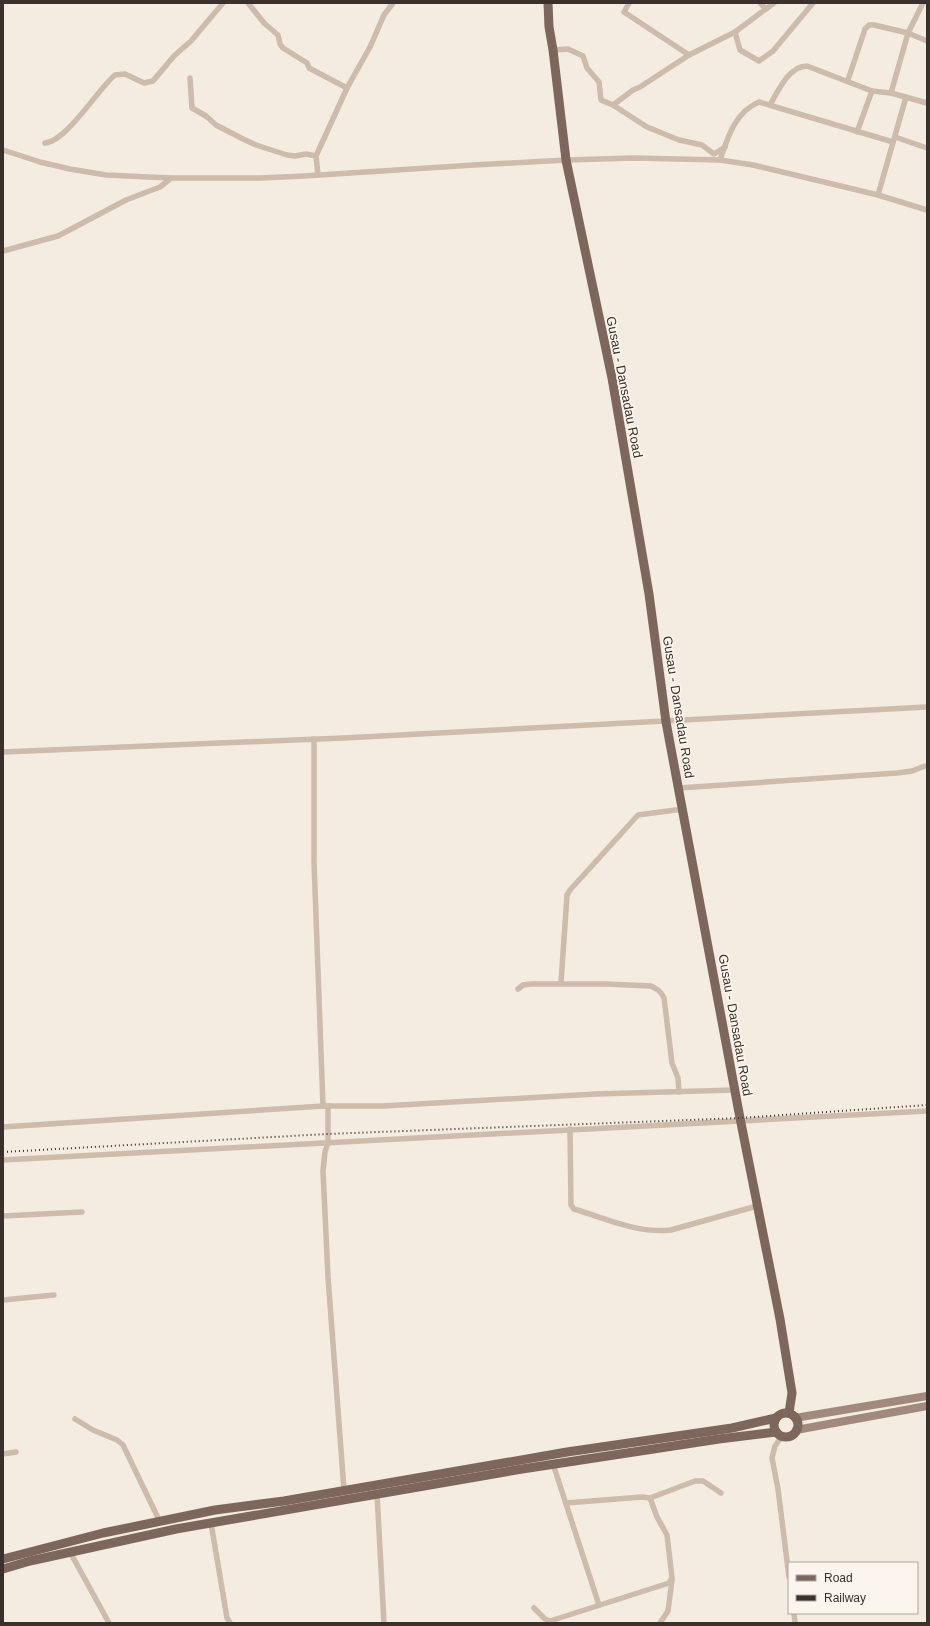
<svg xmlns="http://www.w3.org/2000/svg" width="930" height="1626" font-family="Arial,sans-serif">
<rect width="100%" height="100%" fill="#f4ebe1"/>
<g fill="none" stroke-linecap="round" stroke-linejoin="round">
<!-- minor -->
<g stroke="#cdbbac" stroke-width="5.5">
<path d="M 248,3 L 264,23 L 278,35 L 280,44 L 283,48 L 307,63 L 309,68 L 347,88"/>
<path d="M 629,3 L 624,12 L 689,55"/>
<path d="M 760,3 L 766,9"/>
<path d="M 735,32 L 740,50 L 759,61 L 773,51 L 813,3"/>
<path d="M 553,50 L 568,49 L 583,56 L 587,68 L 599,82 L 601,100 L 613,105 L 647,127 L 679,140 L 702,145 L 714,154 L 725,147"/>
<path d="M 190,78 L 192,108 L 206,116 L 216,125 L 243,139 L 256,145 L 287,155 L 295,156 L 306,154 L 316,156"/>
<path d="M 848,80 L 865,29 L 869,25 L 874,25 L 908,33 L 927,41"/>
<path d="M 891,93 L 908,33 L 923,3"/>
<path d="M 613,105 L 633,90 L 640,87 L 689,55 L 735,32 L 774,3"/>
<path d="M 770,105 C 778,91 789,66 807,66 L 872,91 L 891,93 L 927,103"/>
<path d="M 857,132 L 872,91"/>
<path d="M 895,137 L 927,148"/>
<path d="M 45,143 C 66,142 98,89 115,75 L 125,74 L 144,83 L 153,81 L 174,56 L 191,41 L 223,3"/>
<path d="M 3,150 L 40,162 L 70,169 L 106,175 L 171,178 L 260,178 L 304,176 L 474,165 L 566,160 L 634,158 L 720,160 L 753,165 L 878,195 L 927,210"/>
<path d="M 720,160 C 728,137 735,112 759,102 L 893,142"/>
<path d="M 318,175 L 316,156 L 347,88 L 370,47 L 384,15 L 393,3"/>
<path d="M 878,195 L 906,97"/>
<path d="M 3,251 L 58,236 L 126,200 L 160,187 L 170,179"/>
<path d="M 314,739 L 314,862 L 323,1106"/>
<path d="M 3,752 L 343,738 L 927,707"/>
<path d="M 679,788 L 897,773 L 912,771 L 925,766"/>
<path d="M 561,983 L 567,895 L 570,890 L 638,815 L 683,809"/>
<path d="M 518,989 L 523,985 L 531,984 L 607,984 L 651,986 C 657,989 661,991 664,998 L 672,1063 L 678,1078 L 679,1092"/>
<path d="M 328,1106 L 328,1143 L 325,1152 L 323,1171 L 328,1277 L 344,1490"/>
<path d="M 3,1127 L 323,1106 L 383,1106 L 596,1094 L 735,1090"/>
<path d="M 570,1129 L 571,1205 L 574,1209 C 605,1218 638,1234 671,1230 L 757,1206"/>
<path d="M 3,1160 L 927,1111"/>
<path d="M 3,1216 L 82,1212"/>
<path d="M 3,1300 L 54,1295"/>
<path d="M 75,1419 L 93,1430 L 117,1440 L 123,1445 L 160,1522"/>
<path d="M 782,1436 L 775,1446 L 772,1458 L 778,1489 L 789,1577"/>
<path d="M 3,1454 L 16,1452"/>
<path d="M 553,1464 L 599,1605"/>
<path d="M 377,1494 L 384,1623"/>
<path d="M 650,1498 L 695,1481 L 703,1481 L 721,1493"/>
<path d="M 211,1523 L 227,1618 L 230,1623"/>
<path d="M 70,1552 L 109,1623"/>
<path d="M 534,1608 L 545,1619 L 550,1621 L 669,1583 L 672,1578 L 667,1535 L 657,1517 L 650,1498 L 642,1497 L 566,1503"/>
<path d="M 794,1613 L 795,1623"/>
<path d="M 660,1623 L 668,1611 L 672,1580"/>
</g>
<!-- secondary -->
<g stroke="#a18a7d" stroke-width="8">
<path d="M 795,1418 L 927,1396"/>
<path d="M 796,1430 L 927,1406"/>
</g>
<!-- primary -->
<g stroke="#7d675c" stroke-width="9">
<path d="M 548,3 L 549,27 L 553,50 L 566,160 L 612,378 L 649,594 L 666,722 L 740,1118 L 780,1319 L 792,1393 L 789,1413"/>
<circle cx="786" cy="1425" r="12"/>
<path d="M 3,1559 L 103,1533 L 215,1510 L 284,1501 L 567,1452 L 732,1428 L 776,1418"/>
<path d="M 3,1569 L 30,1561 L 176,1529 L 522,1469 L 719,1439 L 776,1432"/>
</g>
<!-- rail -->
<path stroke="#3b302b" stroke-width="2" stroke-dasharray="1 3" stroke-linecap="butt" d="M 3,1152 L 327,1134 L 740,1118 L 927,1105"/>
</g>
<g text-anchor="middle" stroke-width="3.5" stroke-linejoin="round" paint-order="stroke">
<!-- street labels -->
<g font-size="13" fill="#3b302b" stroke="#fbf5ee">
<text transform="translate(625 387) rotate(79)" y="5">Gusau - Dansadau Road</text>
<text transform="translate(679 707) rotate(81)" y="5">Gusau - Dansadau Road</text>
<text transform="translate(736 1025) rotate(80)" y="5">Gusau - Dansadau Road</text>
</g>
</g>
<!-- border -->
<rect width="930" height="1626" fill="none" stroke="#3b302b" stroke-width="8"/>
<!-- legend -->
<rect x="788" y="1562" width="130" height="52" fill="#fbf5ee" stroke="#aea6a0"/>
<rect x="796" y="1575" width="20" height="6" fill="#7d675c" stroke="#aea6a0"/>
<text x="824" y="1582" font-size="12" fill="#3b302b">Road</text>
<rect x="796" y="1595" width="20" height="6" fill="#3b302b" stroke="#aea6a0"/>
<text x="824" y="1602" font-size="12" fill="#3b302b">Railway</text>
</svg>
